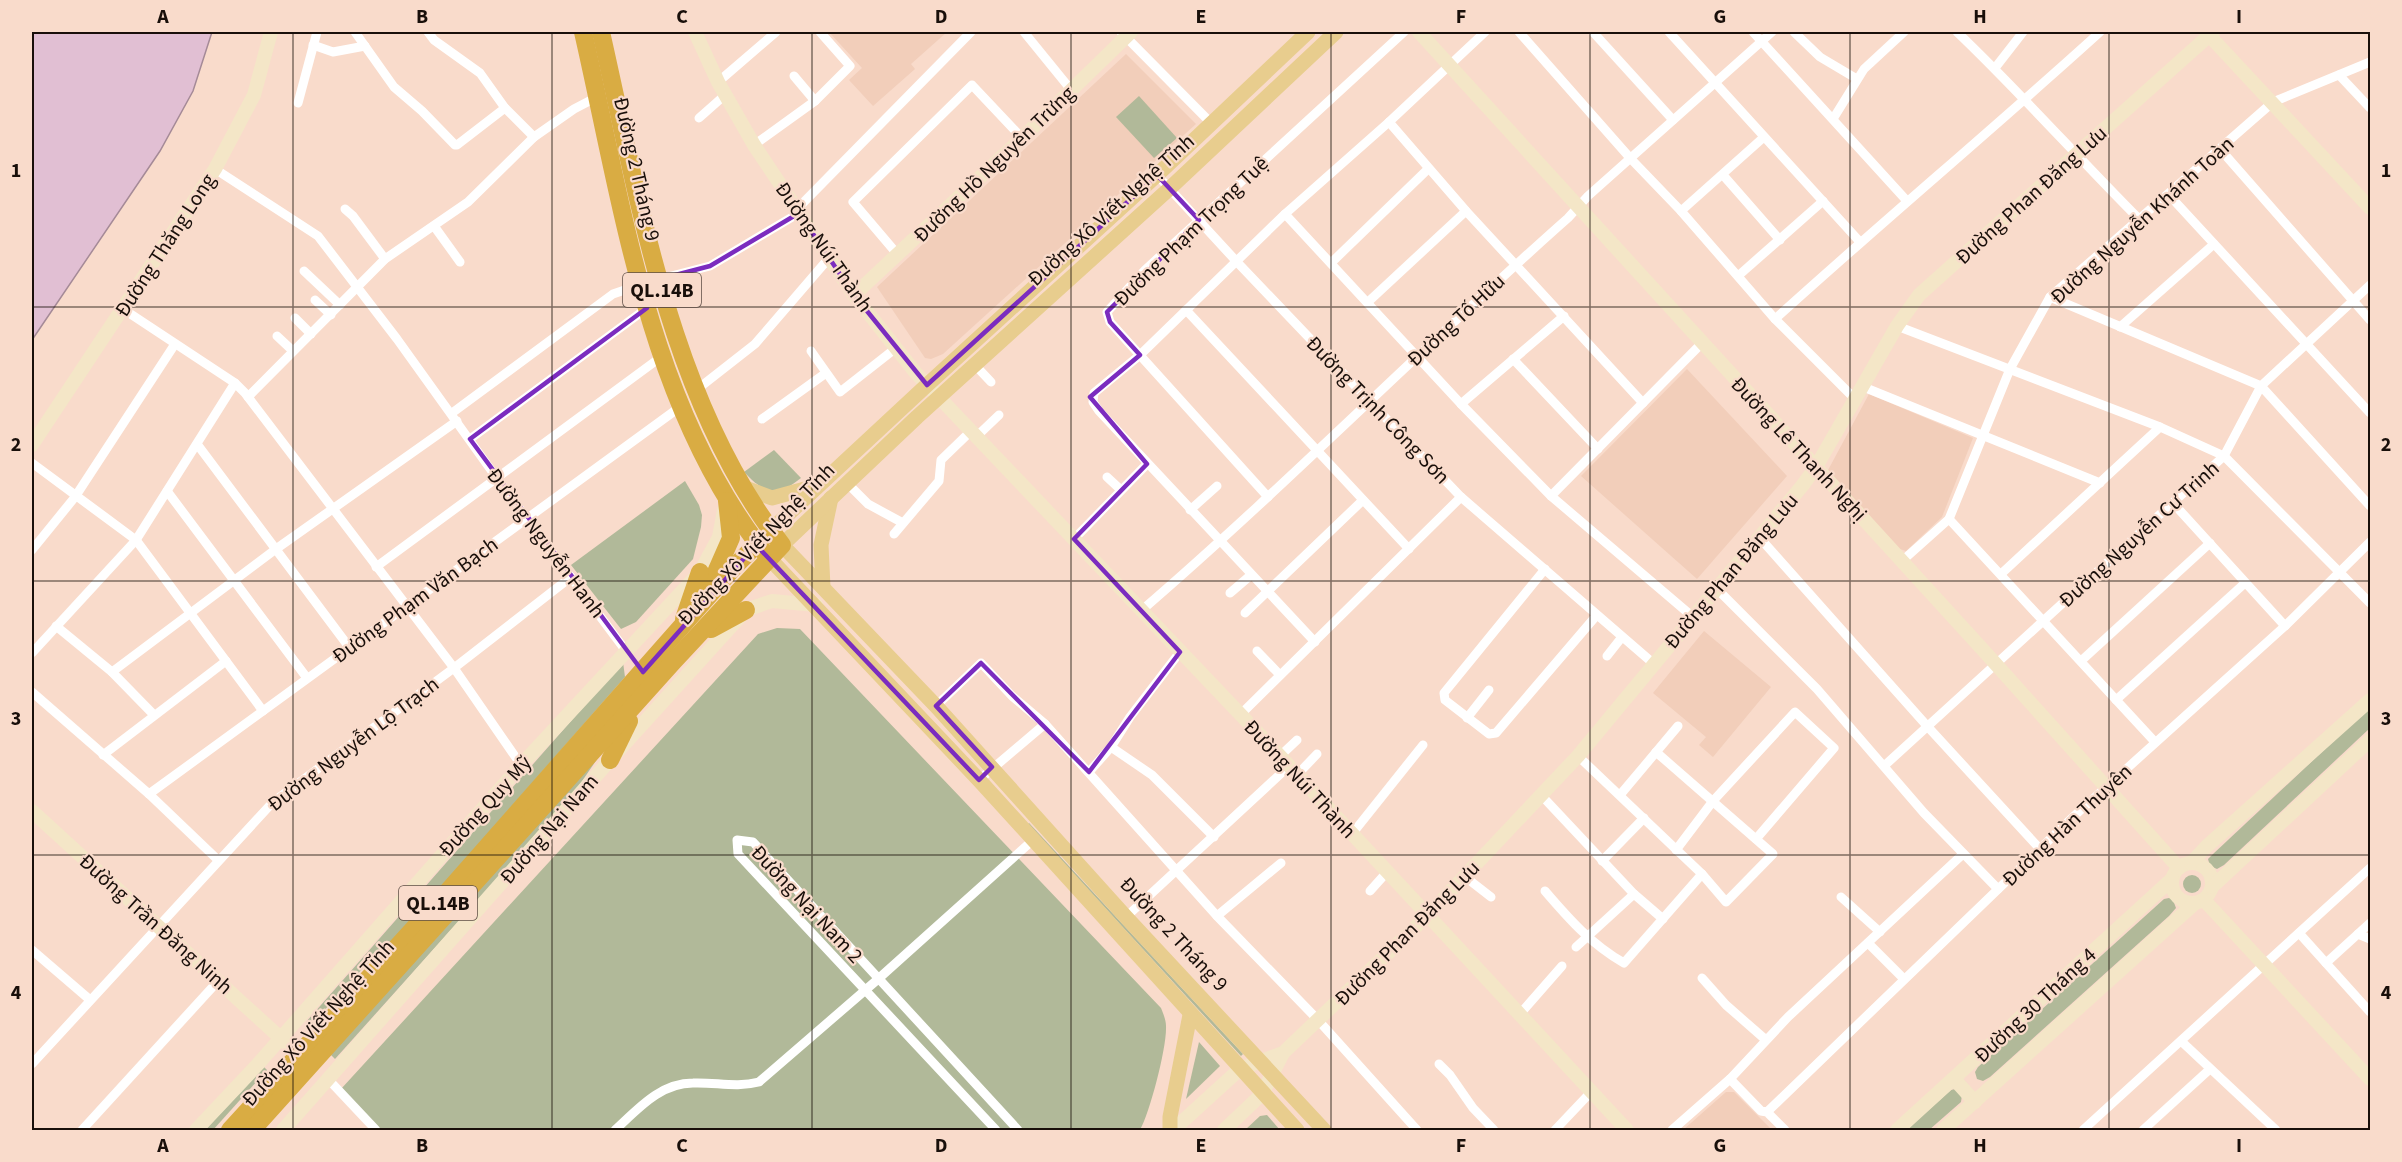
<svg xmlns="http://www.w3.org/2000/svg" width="2402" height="1162" font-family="'Source Sans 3',sans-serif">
<rect width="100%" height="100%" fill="#f9dbcb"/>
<!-- built -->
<g fill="#f2ceba">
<path d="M 829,32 L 947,32 L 911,64 L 915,69 L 873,106 L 849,80 L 862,68 Z"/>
<path d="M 1126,54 L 1196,124 L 943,354 L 931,359 L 925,358 L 877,287 Z"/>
<path d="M 1687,369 L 1787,476 L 1697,579 L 1581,476 Z"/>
<path d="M 1869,394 L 1973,438 L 1942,517 L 1906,551 L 1897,548 L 1827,472 Z"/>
<path d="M 1704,631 L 1771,687 L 1713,757 L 1699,745 L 1706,737 L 1653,693 Z"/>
<path d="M 1726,1092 L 1734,1092 L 1772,1130 L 1683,1130 Z"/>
</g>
<!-- green -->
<g fill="#b1b999">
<path d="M 1139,96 L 1177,138 L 1154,158 L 1116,117 Z"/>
<path d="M 774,450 L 801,478 C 776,498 765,494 744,472 Z"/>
<path d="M 685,481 L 699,505 L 702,515 L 701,527 L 693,559 L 636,622 L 621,629 L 571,565 Z"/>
<path d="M 777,628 L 800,629 L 1161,1008 C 1163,1013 1166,1020 1166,1026 C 1167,1047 1150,1112 1140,1130 L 380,1130 L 341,1089 L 758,634 Z"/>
<path d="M 623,662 L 625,677 L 397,937 L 364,967 L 310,1026 L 306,1022 Z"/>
<path d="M 2370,707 L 2370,728 L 2224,865 L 2217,869 L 2210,866 L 2208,859 L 2212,855 Z"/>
<path d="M 608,743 L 574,793 L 335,1059 L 330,1054 Z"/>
<path d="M 1029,823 L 1243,1054 L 1241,1056 L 1028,824 Z"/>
<circle cx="2192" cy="884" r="9"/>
<path d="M 2169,898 L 2173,900 L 2176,908 L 2169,916 L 1990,1077 L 1983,1081 L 1977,1079 L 1975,1072 L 1978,1067 L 2164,899 Z"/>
<path d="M 1199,1042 L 1220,1066 L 1186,1099 Z"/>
<path d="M 264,1067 L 267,1070 L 213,1130 L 205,1130 Z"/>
<path d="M 1955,1089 L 1962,1095 L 1961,1102 L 1929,1130 L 1906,1130 L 1951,1090 Z"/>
<path d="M 1267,1115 L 1280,1130 L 1245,1130 L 1260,1116 Z"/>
</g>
<!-- water -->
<path fill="#e1bfd3" stroke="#a58a97" stroke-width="1.5" d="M 32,32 L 212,32 L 193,91 L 160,151 L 32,340 Z"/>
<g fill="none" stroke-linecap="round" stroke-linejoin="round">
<!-- street -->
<g stroke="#fff" stroke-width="9">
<path d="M 355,32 L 394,87 L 422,111 L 455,145 L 457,145 L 505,108 L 534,137"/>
<path d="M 428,32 L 434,40 L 480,73 L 505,108"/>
<path d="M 1024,32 L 1072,91"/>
<path d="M 1121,32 L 1211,123"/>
<path d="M 1519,32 L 1631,159 L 1681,211 L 1775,319 L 1854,398"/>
<path d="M 1593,32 L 1673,120"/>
<path d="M 1669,32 L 1860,242"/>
<path d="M 1753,32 L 1907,201"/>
<path d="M 1794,32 L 1820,57 L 1857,79"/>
<path d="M 1957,32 C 2020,92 2078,158 2140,220"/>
<path d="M 313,45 L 333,52 L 365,46"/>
<path d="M 1995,68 L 2023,32"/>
<path d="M 2339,75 L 2370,108"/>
<path d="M 794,76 L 815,101"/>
<path d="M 718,82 L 776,32"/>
<path d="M 298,103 L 317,32"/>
<path d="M 699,118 L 725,95"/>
<path d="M 1833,119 L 1864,69 L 1904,32"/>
<path d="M 1389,122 L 1466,211 L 1643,403"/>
<path d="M 754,145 L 815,101 L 850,66 L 820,32"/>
<path d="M 2220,149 L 2370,320"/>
<path d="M 215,169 L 318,236 L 397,339 L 496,477 L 626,651"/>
<path d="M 1157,175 L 1237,262 L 1461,497 L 1654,664"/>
<path d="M 1723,175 L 1780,240"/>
<path d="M 2169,195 L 2370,413"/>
<path d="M 345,209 L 353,216 L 385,259"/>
<path d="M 796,210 L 971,32"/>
<path d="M 1681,211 L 1764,137"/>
<path d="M 1285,214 L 1461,404 L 1551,496 L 1693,617"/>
<path d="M 434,226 L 460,262"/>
<path d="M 898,255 L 853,202 L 972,85 L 1022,138"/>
<path d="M 1331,263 L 1428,169"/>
<path d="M 304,271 L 340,305"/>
<path d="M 1738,276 L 1823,201"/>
<path d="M 656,280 L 710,266 L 799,213"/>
<path d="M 2050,297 L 2261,386 L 2370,506"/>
<path d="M 315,300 L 331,315"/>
<path d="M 1368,302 L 1466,211"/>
<path d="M 123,309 L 235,383 L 245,393 L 454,668 L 521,765"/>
<path d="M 1186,310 L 1409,549"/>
<path d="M 295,318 L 311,334"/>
<path d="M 1775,319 C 1882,222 1993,129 2100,32"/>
<path d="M 1897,326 L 2160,427 L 2224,456 L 2370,603"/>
<path d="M 2120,327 L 2214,244"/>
<path d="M 277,336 L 293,351"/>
<path d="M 811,351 L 840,392 L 896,348"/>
<path d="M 1513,359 L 1598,449"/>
<path d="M 975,365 L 991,382"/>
<path d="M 1861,386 L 2100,483"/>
<path d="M 695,391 L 755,344 L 829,258"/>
<path d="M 248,397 L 385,259 L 468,202 L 534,137 L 574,109 L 597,97"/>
<path d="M 1461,404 L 1564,316"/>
<path d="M 452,413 L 613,294 L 642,284"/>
<path d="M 762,419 L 826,373"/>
<path d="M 977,436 L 999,415"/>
<path d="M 470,439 L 647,308"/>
<path d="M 197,444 L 349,647"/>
<path d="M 32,463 L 136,540 L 263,711"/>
<path d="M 1107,477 L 1121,490"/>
<path d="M 847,483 L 868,504 L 903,523"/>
<path d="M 167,491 L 307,678"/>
<path d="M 1551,496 L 1702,343"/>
<path d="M 1268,497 L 1110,322 L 1107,312 L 1145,270 L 1404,32"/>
<path d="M 2173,503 L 2285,626"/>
<path d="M 1190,510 L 1217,486"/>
<path d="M 1949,519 L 2155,742"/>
<path d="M 894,534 L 939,481 L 941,460 L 971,431"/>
<path d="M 1759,537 L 1928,727 L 2040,849"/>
<path d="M 1074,539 L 1147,464"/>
<path d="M 32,550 L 75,497 L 175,344"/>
<path d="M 1902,561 L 1949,519 L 2010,369 L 2050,297 L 2273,102 L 2370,62"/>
<path d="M 376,567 L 661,357"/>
<path d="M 1545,569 L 1444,693 L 1445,700 L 1489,734 L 1496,733 L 1596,616"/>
<path d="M 2001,574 L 2160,427"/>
<path d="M 1716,588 L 1817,689 L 1924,813 L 1998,889"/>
<path d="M 1230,593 L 1251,575"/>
<path d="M 1142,610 C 1288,484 1423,346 1568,218 L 1588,196 L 1772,32"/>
<path d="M 1245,613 L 1363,500"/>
<path d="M 56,626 L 112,672 L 154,715"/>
<path d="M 1315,642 L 1099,411 L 1093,402 L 1094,393 L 1140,355 L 1285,214 L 1389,122 L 1485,32"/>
<path d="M 1257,651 L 1280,675"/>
<path d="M 32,653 L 136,540 L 235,383"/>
<path d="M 1607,656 L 1622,637"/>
<path d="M 2081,661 L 2210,543"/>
<path d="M 112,672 L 276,549 L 457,421"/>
<path d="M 32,692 L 149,794 L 218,860"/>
<path d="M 2116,700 L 2245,583"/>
<path d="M 936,706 L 981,663 L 1012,696 L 1045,724 L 1217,916 L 1318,1020 L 1417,1130"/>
<path d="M 1240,715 L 1461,497"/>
<path d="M 1467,718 L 1489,690"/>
<path d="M 1111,747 L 1152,775 L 1214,837"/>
<path d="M 103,755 L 226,661"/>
<path d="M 1280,756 L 1297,740"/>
<path d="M 1578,756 L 1702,874 L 1726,902 L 1773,854 L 1656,752"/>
<path d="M 1884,766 L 2224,456 L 2261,386 L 2370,285"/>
<path d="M 1089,772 L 1111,747 L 1130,717 L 1180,652"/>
<path d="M 1297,775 L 1317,754"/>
<path d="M 979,780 L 1045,724"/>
<path d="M 149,794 L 680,407"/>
<path d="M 1620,795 L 1678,726"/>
<path d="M 1542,796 L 1634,894 L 1663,919"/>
<path d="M 1352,834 L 1423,745"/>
<path d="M 1676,850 L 1713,801 L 1795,712 L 1834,748 L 1756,839"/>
<path d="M 1602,861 L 1644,818"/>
<path d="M 1464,876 L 1491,897"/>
<path d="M 1370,891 L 1387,872"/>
<path d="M 1545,891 C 1569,919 1592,945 1624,963 L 1702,874"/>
<path d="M 1841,897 L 1880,932"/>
<path d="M 1217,916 L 1281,863"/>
<path d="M 1126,917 L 1289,766"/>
<path d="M 2299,933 L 2370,1012"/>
<path d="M 2358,934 L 2370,939"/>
<path d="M 1868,943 L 1904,979"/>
<path d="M 1576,947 L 1634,894"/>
<path d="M 32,950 L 89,999"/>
<path d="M 2326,963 L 2370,923"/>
<path d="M 1702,978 L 1726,1005 L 1766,1040"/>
<path d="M 1520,1014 L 1562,966"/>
<path d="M 2181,1041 L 2276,1130"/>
<path d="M 32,1064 L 273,802 L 454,668 L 571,577"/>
<path d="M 1439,1064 L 1450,1075 L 1473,1108 L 1494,1130"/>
<path d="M 328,1079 L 376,1130"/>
<path d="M 1730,1079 L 1761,1111 L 1767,1112 L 1785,1130"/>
<path d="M 1767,1112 L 2073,817 L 2285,626 L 2370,542"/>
<path d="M 82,1130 L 219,980"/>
<path d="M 615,1130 C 638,1109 660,1083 693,1083 C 716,1082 736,1088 759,1082 L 877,980 L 1033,840"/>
<path d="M 996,1130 L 738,854 L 737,840 L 753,842 L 1018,1130"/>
<path d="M 1555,1130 L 1591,1092"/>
<path d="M 1672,1130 L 1730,1079 L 1788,1017 L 1963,854"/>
<path d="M 2083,1130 L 2370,868"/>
<path d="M 2143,1130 L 2210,1069"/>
</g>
<!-- secondary -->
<g stroke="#f4e6c7" stroke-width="14">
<path d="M 695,32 L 718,82 L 754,145 L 854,295 L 915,372 L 1280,756 L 1627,1130"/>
<path d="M 1419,32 L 1984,651 L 2179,868"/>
<path d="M 2206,32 L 2370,208"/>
<path d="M 854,295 L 1022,138 L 1131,32"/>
<path d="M 32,445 L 215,169 L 254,95 L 271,32"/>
<path d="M 32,811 L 298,1054"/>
<circle cx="2192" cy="883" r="20"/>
<path d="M 2191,863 L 2207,846 L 2370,700"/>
<path d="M 2212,887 L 2370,740"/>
<path d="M 2204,900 L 2370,1079"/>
<path d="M 1955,1080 L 1975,1102"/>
<path d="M 196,1130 L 259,1063 L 521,765 L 700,572 L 719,537 L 724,510"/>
<path d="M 283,1130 L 610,760 L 746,610 L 772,601 L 816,605"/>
<path d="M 1173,1130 L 1240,1069 L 1283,1053 L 1428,915 L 1578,756 L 1802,486 L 1816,467 L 1897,326 L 1919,295 L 2213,32"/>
<path d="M 1224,1130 L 1262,1094 L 1283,1053"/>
<path d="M 1897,1130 L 2172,879"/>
<path d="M 1943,1130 L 2194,904"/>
</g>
<!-- primary -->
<g stroke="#e8cd8e" stroke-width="15">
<path d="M 743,487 L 772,498 L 816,486"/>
<path d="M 771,530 L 927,385 L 1157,175 L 1308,32"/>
<path d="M 769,558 L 979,780 L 1297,1130"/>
<path d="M 823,587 L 821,545 L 831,498"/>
<path d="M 1170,1130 L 1170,1117 L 1190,1015"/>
<path d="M 1324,1130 L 1126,917 L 936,706 L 782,545 L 917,417 L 1169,189 L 1336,32"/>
</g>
<!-- highway -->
<g stroke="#d9ac43" stroke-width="18">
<path d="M 583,32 C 623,207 649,406 764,552"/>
<path d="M 709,588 L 731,538 L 727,501"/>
<path d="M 684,619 L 700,572"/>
<path d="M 711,629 L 746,610"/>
<path d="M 610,760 L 629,721"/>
<path d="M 230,1130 L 448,891 L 734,567 L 771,530"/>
<path d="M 252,1130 L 673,662 L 782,545 C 671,402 640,204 601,32"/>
</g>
</g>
<!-- marked area -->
<path fill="none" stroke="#7b2cbf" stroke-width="4.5" stroke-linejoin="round" d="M 1157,175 L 1199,220 L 1107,312 L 1110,322 L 1140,355 L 1090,397 L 1147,464 L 1074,539 L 1180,652 L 1089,772 L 981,663 L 936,706 L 992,767 L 979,780 L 756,545 L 643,672 L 470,439 L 647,308 L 641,284 L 710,266 L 799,213 L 854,295 L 927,385 Z"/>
<!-- grid -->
<path fill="none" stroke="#190f0a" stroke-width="1.5" stroke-opacity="0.55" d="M 293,32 L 293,1130M 552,32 L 552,1130M 812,32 L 812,1130M 1071,32 L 1071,1130M 1331,32 L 1331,1130M 1590,32 L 1590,1130M 1850,32 L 1850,1130M 2109,32 L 2109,1130M 32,307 L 2370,307M 32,581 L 2370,581M 32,855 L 2370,855"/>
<g text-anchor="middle" stroke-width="4.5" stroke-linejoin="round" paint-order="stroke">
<!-- shield labels -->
<g fill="#f9dbcb" stroke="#5c4c44" stroke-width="1.5">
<rect x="623" y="273" width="78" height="34" rx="4.5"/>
<rect x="399" y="886" width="78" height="34" rx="4.5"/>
</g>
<g font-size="20" font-weight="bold" fill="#190f0a">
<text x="662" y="297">QL.14B</text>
<text x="438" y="910">QL.14B</text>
</g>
<!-- street labels -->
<g font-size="21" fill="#190f0a" stroke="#f9dbcb">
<text transform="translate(994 164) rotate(-44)" y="7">Đường Hồ Nguyên Trừng</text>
<text transform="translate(637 169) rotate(77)" y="7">Đường 2 Tháng 9</text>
<text transform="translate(2031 195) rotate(-42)" y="7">Đường Phan Đăng Lưu</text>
<text transform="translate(1111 210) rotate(-42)" y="7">Đường Xô Viết Nghệ Tĩnh</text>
<text transform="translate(2142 220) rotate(-42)" y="7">Đường Nguyễn Khánh Toàn</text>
<text transform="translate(1191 231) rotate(-44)" y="7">Đường Phạm Trọng Tuệ</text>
<text transform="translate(165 245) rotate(-57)" y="7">Đường Thăng Long</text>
<text transform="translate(824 247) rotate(55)" y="7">Đường Núi Thành</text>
<text transform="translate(1456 320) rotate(-43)" y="7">Đường Tố Hữu</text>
<text transform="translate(1378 410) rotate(46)" y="7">Đường Trịnh Công Sơn</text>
<text transform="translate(1799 449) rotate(47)" y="7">Đường Lê Thanh Nghị</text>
<text transform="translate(2139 534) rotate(-42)" y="7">Đường Nguyễn Cư Trinh</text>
<text transform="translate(546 543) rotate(53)" y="7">Đường Nguyễn Hanh</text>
<text transform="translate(756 544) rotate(-46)" y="7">Đường Xô Viết Nghệ Tĩnh</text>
<text transform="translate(1731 571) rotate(-50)" y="7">Đường Phan Đăng Lưu</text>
<text transform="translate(415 600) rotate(-36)" y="7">Đường Phạm Văn Bạch</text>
<text transform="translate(353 744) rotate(-37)" y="7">Đường Nguyễn Lộ Trạch</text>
<text transform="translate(1300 779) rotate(47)" y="7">Đường Núi Thành</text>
<text transform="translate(485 806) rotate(-48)" y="7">Đường Quy Mỹ</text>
<text transform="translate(2067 825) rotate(-43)" y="7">Đường Hàn Thuyên</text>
<text transform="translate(549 829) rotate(-49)" y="7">Đường Nại Nam</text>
<text transform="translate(807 904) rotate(47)" y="7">Đường Nại Nam 2</text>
<text transform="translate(156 924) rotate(42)" y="7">Đường Trần Đăng Ninh</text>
<text transform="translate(1407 933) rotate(-45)" y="7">Đường Phan Đăng Lưu</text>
<text transform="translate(1174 934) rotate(47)" y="7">Đường 2 Tháng 9</text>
<text transform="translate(2035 1005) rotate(-43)" y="7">Đường 30 Tháng 4</text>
<text transform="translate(318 1023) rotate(-48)" y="7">Đường Xô Viết Nghệ Tĩnh</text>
</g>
</g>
<!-- border -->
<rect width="2402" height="1162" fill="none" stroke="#f9dbcb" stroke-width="66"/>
<rect x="33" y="33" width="2336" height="1096" fill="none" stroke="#190f0a" stroke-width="2"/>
<g font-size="20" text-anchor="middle" font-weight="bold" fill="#190f0a">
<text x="163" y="23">A</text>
<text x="422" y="23">B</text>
<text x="682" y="23">C</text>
<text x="941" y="23">D</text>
<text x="1201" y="23">E</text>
<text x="1461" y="23">F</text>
<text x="1720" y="23">G</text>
<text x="1980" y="23">H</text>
<text x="2239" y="23">I</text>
<text x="16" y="177">1</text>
<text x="2386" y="177">1</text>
<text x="16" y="451">2</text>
<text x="2386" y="451">2</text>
<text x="16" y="725">3</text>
<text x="2386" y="725">3</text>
<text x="16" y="999">4</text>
<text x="2386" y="999">4</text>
<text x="163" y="1152">A</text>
<text x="422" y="1152">B</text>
<text x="682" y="1152">C</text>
<text x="941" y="1152">D</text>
<text x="1201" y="1152">E</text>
<text x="1461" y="1152">F</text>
<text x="1720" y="1152">G</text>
<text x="1980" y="1152">H</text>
<text x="2239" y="1152">I</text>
</g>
</svg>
